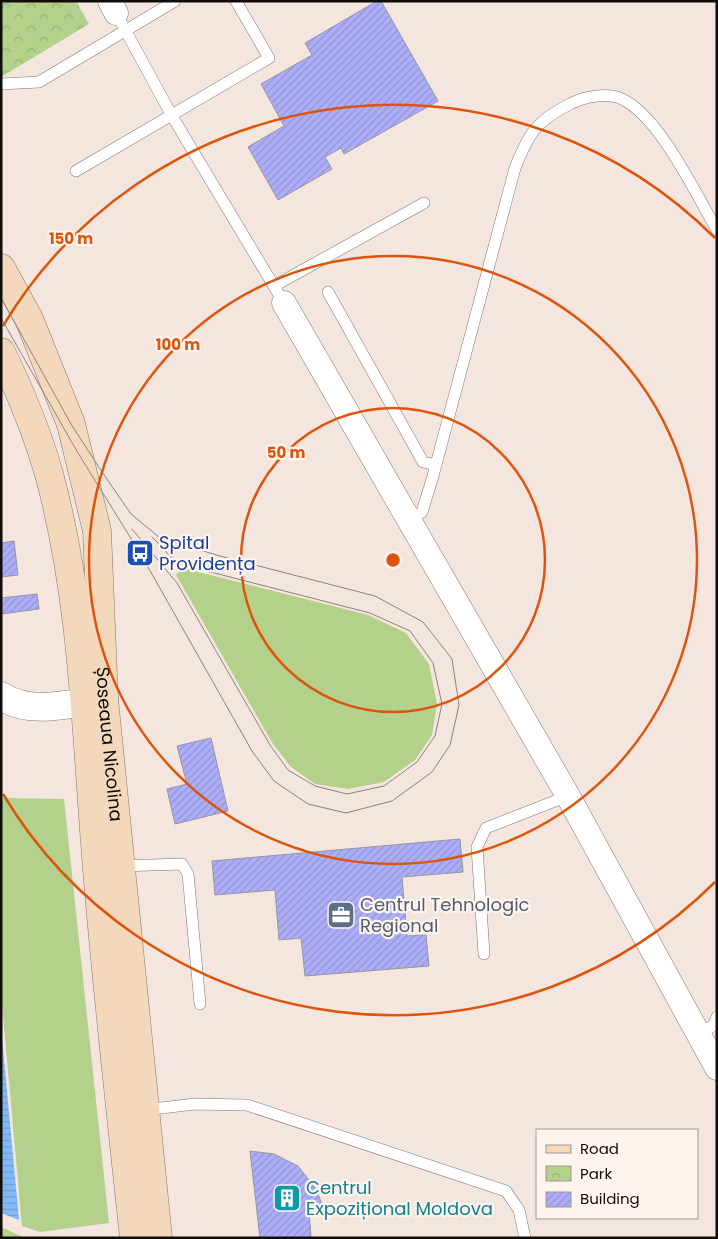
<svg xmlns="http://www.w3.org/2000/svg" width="718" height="1239" font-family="Poppins,sans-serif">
<defs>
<pattern id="park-crowns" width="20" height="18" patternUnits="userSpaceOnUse" patternTransform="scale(1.25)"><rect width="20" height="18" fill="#b3d18b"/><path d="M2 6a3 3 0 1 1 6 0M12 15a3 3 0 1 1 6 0" fill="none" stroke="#99b277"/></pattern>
<pattern id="water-rules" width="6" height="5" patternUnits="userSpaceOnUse" patternTransform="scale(1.25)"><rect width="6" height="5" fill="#81baf6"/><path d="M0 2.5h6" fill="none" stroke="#6e9fd2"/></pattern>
<pattern id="building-hatch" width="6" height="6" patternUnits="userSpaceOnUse" patternTransform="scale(1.25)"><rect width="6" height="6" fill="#adaef8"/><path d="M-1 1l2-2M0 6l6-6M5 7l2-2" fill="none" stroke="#9494d3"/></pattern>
</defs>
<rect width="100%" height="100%" fill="#f4e6df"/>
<!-- grass -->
<g fill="#b3d18b">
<path d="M 183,568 L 368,615 L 406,633 L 429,664 L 437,704 L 432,735 L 415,760 L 384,782 L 348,789 L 315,784 L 291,767 L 273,744 L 176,575 Z"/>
<path d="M 1,798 L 64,799 L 109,1223 L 40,1232 L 22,1226 L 1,993 Z"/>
<path d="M 1,1227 L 25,1238 L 1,1238 Z"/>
</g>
<!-- park -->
<path fill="url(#park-crowns)" d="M 1,1 L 76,1 L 89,24 L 1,77 Z"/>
<!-- water -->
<path fill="url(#water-rules)" d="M 1,1027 L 19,1220 L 1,1213 Z"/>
<!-- building -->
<g fill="url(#building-hatch)" stroke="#9595a1">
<path d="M 377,1 L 381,1 L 438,101 L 344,154 L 341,148 L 325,157 L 332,169 L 278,200 L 248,147 L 284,126 L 261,84 L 312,55 L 305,43 Z"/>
<path d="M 14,541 L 18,575 L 1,577 L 1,543 Z"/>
<path d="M 37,594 L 39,609 L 1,614 L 1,598 Z"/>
<path d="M 211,738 L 228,811 L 175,824 L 167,789 L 187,784 L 177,746 Z"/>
<path d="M 460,839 L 463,872 L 402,877 L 407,936 L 426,935 L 429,966 L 305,976 L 301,938 L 279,940 L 275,890 L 215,895 L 212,861 Z"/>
<path d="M 250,1151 L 274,1154 L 298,1166 L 316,1189 L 323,1207 L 309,1210 L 311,1238 L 260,1238 Z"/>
</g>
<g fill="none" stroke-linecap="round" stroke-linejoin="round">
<!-- service casing -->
<g stroke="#817570" stroke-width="12">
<g id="service">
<path d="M 116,13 L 172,116 L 284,303"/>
<path d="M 1,84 L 39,82 L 175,1"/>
<path d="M 76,171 L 269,58 L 236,1"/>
<path d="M 274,286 L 424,203"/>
<path d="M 328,292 L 423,462 L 436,465"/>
<path d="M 410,519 L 422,512 L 433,476 L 515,168 C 529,133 536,121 570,104 C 583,97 607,92 622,99 C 660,117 695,193 717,230"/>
<path d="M 121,866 L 182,864 L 188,874 L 200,1004"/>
<path d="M 484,954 L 477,847 L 486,828 L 568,796"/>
<path d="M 699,1033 L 713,1026 L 717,1017"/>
<path d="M 144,1110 L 195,1104 L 247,1105 L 506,1191 L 519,1210 L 525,1238"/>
</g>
</g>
<!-- minor casing -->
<g stroke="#817570" stroke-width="25">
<g id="minor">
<path d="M 110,1 L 116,13"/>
<path d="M 284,303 L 568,796 L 717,1068"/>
</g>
</g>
<!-- tertiary casing -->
<g stroke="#817570" stroke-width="29">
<path id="tertiary" d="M 1,696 C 31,716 72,703 104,699"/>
</g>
<!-- secondary casing -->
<g stroke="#817570" stroke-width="29">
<g id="secondary">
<path id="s1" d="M 1,268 L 29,319 L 71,424 L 97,531 L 104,699 L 158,1238"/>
<path d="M 1,352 C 20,391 37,432 49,474 C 84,603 86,737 97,869 C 107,992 121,1115 134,1238"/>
</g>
</g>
<!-- service -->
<use href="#service" stroke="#fff" stroke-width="11"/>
<!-- minor -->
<use href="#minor" stroke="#fff" stroke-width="24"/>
<!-- tertiary -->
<use href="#tertiary" stroke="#fff" stroke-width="28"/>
<!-- secondary -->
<use href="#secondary" stroke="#f4d8bc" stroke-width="28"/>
<!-- tram -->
<g stroke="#8c837e" stroke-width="1">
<path d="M 1,298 L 71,424 L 100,469 L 131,514 L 160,538 L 220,556 L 375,596 L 423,622 L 452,659 L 459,705 L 450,745 L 432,772 L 392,801 L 346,813 L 308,804 L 274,781 L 252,751 L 140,553 L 78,453 L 1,318"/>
<path d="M 132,529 L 177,583 L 270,745 L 288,770 L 315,786 L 347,794 L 384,786 L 417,762 L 435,736 L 442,704 L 433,663 L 410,631 L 370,613 L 199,569 L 173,559 L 152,537"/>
</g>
</g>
<!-- distance rings -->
<g fill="none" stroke="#dd550c" stroke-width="2.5">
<circle cx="393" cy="560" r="152"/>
<circle cx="393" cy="560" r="304"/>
<path d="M715 882A455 455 0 0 1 3 794M3 326A455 455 0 0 1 715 238"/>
</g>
<!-- icons -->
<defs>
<g id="bus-square" transform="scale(1.4375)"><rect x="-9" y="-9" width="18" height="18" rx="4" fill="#1a4fb4" stroke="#fff4ee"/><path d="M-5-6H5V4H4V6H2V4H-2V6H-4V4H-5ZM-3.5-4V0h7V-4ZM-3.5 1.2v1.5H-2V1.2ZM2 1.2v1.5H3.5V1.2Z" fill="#fff"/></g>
<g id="office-square" transform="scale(1.4375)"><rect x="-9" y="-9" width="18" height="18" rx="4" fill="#5c6f8a" stroke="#fff4ee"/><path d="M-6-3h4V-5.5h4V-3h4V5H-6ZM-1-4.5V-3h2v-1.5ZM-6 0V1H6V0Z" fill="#fff"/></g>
<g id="building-square" transform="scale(1.4375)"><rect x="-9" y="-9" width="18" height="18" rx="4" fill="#0f9aa8" stroke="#fff4ee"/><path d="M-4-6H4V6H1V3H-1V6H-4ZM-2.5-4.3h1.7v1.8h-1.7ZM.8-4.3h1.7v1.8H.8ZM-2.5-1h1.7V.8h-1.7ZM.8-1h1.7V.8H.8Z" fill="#fff"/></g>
</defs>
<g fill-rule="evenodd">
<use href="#bus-square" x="140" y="553"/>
<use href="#office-square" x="341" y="915"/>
<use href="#building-square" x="287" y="1198"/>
</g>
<g text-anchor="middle" stroke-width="4.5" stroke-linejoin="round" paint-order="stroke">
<!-- transit labels -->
<g font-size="18" fill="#164399" stroke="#fff4ee" text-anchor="start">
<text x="159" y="549">Spital<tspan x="159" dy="21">Providența</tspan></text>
</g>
<!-- street labels -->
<g font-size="18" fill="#100c0a" stroke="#fff4ee">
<text dy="6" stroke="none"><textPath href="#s1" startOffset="495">Șoseaua Nicolina</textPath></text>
</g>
<!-- service labels -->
<g font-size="18" fill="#4e5e75" stroke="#fff4ee" text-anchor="start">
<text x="360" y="911">Centrul Tehnologic<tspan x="360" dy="21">Regional</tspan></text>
</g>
<!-- culture labels -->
<g font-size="18" fill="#0d838f" stroke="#fff4ee" text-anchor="start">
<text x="306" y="1194">Centrul<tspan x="306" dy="21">Expozițional Moldova</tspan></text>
</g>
</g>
<circle cx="393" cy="560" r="8" fill="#dd550c" stroke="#fff4ee" stroke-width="2.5"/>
<g font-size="15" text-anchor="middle" font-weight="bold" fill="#dd550c" stroke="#fff4ee" stroke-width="4.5" stroke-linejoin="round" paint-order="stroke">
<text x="71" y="244">150 m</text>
<text x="178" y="350">100 m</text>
<text x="286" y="458">50 m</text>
</g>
<!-- border -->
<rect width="718" height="1239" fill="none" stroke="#100c0a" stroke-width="5"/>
<!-- legend -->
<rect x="536" y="1129" width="162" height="90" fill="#fff4ee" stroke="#9f9793"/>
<rect x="546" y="1145" width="25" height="8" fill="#f4d8bc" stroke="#9f9793"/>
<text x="580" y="1154" font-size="15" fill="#100c0a">Road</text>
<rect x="546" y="1166" width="25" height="15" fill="url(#park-crowns)" stroke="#9f9793"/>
<text x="580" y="1179" font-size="15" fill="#100c0a">Park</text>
<rect x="546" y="1192" width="25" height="15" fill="url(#building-hatch)" stroke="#9f9793"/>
<text x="580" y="1204" font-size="15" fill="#100c0a">Building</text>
</svg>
